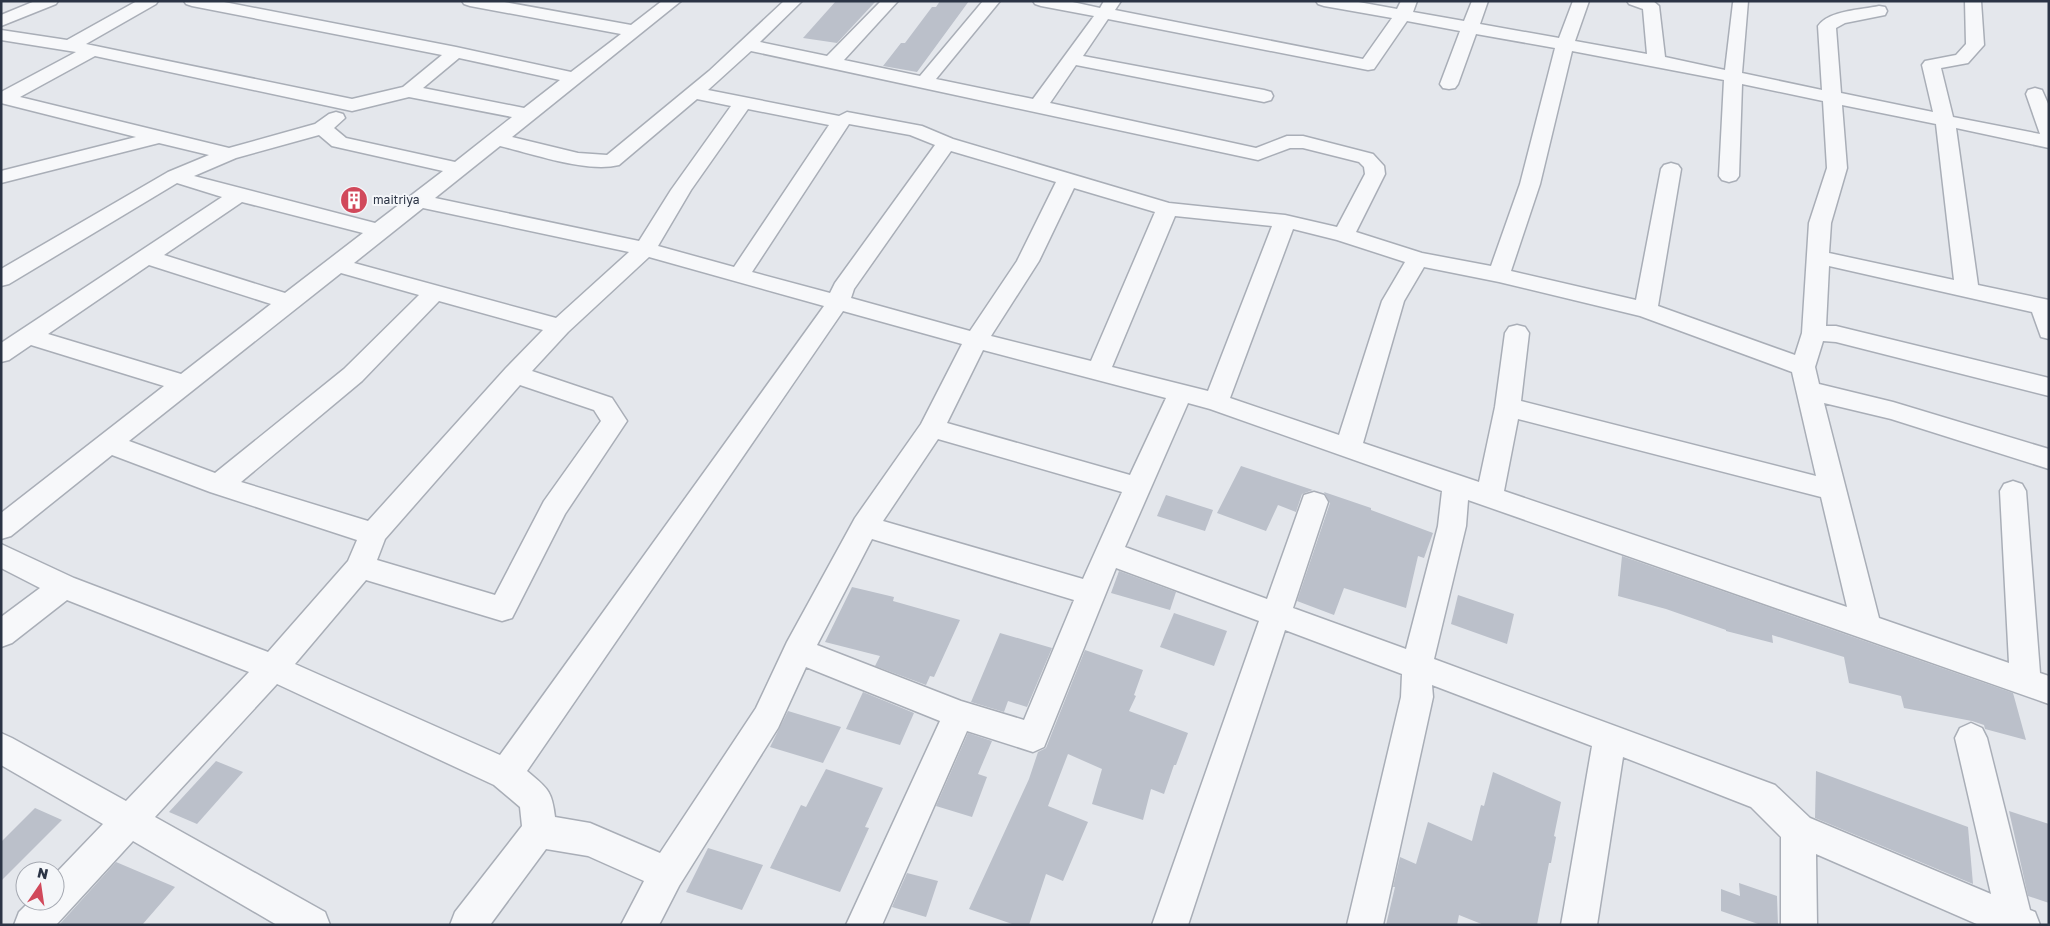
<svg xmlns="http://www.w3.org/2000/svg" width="2050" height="926" font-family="'Golos Text',sans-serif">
<rect width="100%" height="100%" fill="#e4e7ec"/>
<!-- building -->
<g fill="#bbc0ca">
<path d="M 836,1 L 876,1 L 837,43 L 803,38 Z"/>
<path d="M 940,1 L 969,1 L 917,72 L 883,66 L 901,43 L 905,43 L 932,7 L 936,7 Z"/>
<path d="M 1241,466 L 1313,490 L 1302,494 L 1296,512 L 1278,505 L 1266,531 L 1217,513 Z"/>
<path d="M 1324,492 L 1371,508 L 1371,510 L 1433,533 L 1424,558 L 1418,556 L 1406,608 L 1344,588 L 1334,615 L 1297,601 L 1330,503 Z"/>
<path d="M 1166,495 L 1213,510 L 1205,531 L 1157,516 Z"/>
<path d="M 1622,556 L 2013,693 L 2026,740 L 1985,729 L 1984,725 L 1972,721 L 1904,708 L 1901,696 L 1849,683 L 1844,657 L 1772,635 L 1773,643 L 1726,631 L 1726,630 L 1666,609 L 1618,596 Z"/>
<path d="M 1119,571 L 1176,592 L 1170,610 L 1111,593 Z"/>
<path d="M 852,587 L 894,597 L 893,601 L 960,620 L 934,677 L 930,676 L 926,685 L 875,666 L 880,656 L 825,642 Z"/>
<path d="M 1458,595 L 1514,614 L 1507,644 L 1451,624 Z"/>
<path d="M 1174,613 L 1227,631 L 1214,666 L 1160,647 Z"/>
<path d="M 1000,633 L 1052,648 L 1027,707 L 1008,701 L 1004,712 L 971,702 Z"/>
<path d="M 1085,650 L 1143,670 L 1134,695 L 1136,696 L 1129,711 L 1188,733 L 1176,765 L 1174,765 L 1164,794 L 1151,789 L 1143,820 L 1092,804 L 1102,769 L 1068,754 L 1048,806 L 1088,822 L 1063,881 L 1046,874 L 1029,925 L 1015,925 L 969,909 L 1029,779 L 1038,752 L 1046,748 Z"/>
<path d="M 863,692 L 914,713 L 900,745 L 846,729 Z"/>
<path d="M 788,711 L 841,727 L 823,763 L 770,747 Z"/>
<path d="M 968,733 L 992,741 L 978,774 L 987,777 L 972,817 L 936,806 Z"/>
<path d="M 216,761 L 243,772 L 197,824 L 169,812 Z"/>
<path d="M 826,769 L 883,788 L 865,827 L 869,828 L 840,892 L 770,868 L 801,805 L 806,807 Z"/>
<path d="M 1816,771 L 1968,827 L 1973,884 L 1815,818 Z"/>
<path d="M 1493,772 L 1561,802 L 1554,836 L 1556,837 L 1551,863 L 1549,863 L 1537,925 L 1484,925 L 1459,915 L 1457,925 L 1386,925 L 1395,887 L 1393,887 L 1400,857 L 1416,864 L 1428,822 L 1472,841 L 1481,805 L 1484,806 Z"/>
<path d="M 35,808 L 62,820 L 1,881 L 1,842 Z"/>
<path d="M 2009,811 L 2049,824 L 2049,903 L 2028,896 Z"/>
<path d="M 708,848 L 763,865 L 742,910 L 686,892 Z"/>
<path d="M 116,862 L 175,887 L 142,925 L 59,925 Z"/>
<path d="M 907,873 L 938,881 L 926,917 L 892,907 Z"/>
<path d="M 1739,883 L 1777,896 L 1778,925 L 1761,925 L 1721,911 L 1721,889 L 1740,896 Z"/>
</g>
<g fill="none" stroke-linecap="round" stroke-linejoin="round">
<!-- street casing -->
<g stroke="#a9aeb7" stroke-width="3">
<g id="street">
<path d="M 35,1 L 58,1 L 56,4 L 1,26 L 1,15 Z"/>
<path d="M 137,1 L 158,1 L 156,4 L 86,44 L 352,99 L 403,87 L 442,55 L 192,6 L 186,4 L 184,1 L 219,1 L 456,47 L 571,72 L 621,34 L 470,6 L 464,4 L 462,1 L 499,1 L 631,25 L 662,1 L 681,1 L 512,137 L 578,153 L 607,155 L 709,71 L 784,1 L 802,1 L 760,42 L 827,56 L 881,1 L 898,1 L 844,60 L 920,76 L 983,1 L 1000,1 L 936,79 L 1033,99 L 1094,16 L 1041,6 L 1035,4 L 1033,1 L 1068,1 L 1100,8 L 1104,1 L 1121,1 L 1115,10 L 1363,59 L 1392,18 L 1324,6 L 1318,4 L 1316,1 L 1353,1 L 1397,9 L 1401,1 L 1417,1 L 1413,12 L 1464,21 L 1472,1 L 1488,1 L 1480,24 L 1559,38 L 1573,1 L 1589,1 L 1575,41 L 1647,54 L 1643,9 L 1629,4 L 1627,1 L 1653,1 L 1659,6 L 1665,57 L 1725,70 L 1733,3 L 1734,1 L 1748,1 L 1742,73 L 1822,90 L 1818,26 C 1829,10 1862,10 1879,6 L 1885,7 L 1887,11 L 1885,15 L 1845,23 L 1836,28 L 1841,93 L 1933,112 L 1922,65 L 1925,61 L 1956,55 L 1966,44 L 1965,1 L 1981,1 L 1984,45 L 1968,63 L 1941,68 L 1953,117 L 2040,134 L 2026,94 L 2028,90 L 2035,88 L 2042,90 L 2049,106 L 2049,148 L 1956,128 L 1978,285 L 2049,300 L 2049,339 L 2041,337 L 2032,312 L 1829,266 L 1826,326 L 1836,326 L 2049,378 L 2049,396 L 1836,342 L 1823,341 L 1815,367 L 1819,384 L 1893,402 L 2049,449 L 2049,469 L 1891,419 L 1824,403 L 1879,618 L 2009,663 L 2000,491 L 2004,484 L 2013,481 L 2022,484 L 2026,491 L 2040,673 L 2049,676 L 2049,704 L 1468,500 L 1466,526 L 1434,659 L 1775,785 L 1810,818 L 1991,894 L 1955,738 L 1960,728 L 1971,723 L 1982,728 L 1987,738 L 2030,910 L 2035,912 L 2040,925 L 1979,925 L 1816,854 L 1817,925 L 1781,925 L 1781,837 L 1751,807 L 1623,757 L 1597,925 L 1561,925 L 1592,746 L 1432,685 L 1433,697 L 1383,925 L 1347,925 L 1401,697 L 1402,674 L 1285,630 L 1188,925 L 1152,925 L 1259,621 L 1116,568 L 1044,747 L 1033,752 L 967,731 L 882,925 L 846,925 L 940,721 L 806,667 L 778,728 L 679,886 L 659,925 L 621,925 L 644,881 L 588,856 L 546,849 L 490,925 L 450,925 L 455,912 L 522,826 L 520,807 L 494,785 L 277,684 L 155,817 L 325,912 L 330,925 L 277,925 L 133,841 L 56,925 L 14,925 L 19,912 L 30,901 L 55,901 L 55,874 L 103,824 L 1,765 L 1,733 L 12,738 L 126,801 L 249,672 L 67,600 L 12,643 L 1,647 L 1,617 L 40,588 L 1,568 L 1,544 L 74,578 L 268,652 L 348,561 L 357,540 L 210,492 L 112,455 L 11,536 L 1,539 L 1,513 L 164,386 L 31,345 L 9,360 L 1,362 L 1,343 L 222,197 L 177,183 L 9,284 L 1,286 L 1,269 L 168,172 L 209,155 L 159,143 L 1,183 L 1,171 L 136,137 L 1,103 L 1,92 L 76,52 L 1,40 L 1,30 L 67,40 ZM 1108,19 L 1368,70 L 1374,69 L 1407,21 L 1460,31 L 1440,84 L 1443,88 L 1449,89 L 1455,88 L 1458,84 L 1476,34 L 1555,48 L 1520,184 L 1491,266 L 1422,253 L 1356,232 L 1385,174 L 1384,166 L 1373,154 L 1303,136 L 1287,136 L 1256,148 L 1050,103 L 1076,65 L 1264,102 L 1271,100 L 1273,96 L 1271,92 L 1264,90 L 1083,56 ZM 751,51 L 1258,160 L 1290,148 L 1303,148 L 1359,162 L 1364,167 L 1365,174 L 1337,227 L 1285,215 L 1169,203 L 953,139 L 922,126 L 847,112 L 839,116 L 708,90 ZM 1572,51 L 1724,80 L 1719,176 L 1722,180 L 1729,182 L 1736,180 L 1739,176 L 1742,84 L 1823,101 L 1827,168 L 1809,223 L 1802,333 L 1795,355 L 1658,306 L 1681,169 L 1678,165 L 1671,163 L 1664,165 L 1661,169 L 1636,300 L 1511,271 L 1540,184 ZM 95,56 L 352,111 L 409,97 L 512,117 L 455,162 L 346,138 L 334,128 L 345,118 L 343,114 L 336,112 L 329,114 L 315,124 L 229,148 L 20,97 ZM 459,58 L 560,80 L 524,108 L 423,88 ZM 697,99 L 731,106 L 671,190 L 639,241 L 435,198 L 500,146 C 533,154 587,173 619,165 ZM 1842,105 L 1936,124 L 1954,280 L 1829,253 L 1831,223 L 1847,168 ZM 748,109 L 829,125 L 734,267 L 658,246 L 691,190 ZM 849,124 L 910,135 L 935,145 L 835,283 L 830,293 L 752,272 ZM 319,135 L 332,146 L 443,171 L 375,223 L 194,176 L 236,158 ZM 951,151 L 1056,182 L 1017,261 L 970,331 L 851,298 L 854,289 ZM 1074,188 L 1155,212 L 1091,361 L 991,336 L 1039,261 ZM 242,202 L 363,233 L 285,293 L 164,255 ZM 423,208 L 629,252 L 556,318 L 354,263 ZM 1175,216 L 1272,226 L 1208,391 L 1112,367 ZM 1293,229 L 1337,240 L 1405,262 L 1382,301 L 1339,435 L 1230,398 ZM 649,257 L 824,306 L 500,755 L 295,664 L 366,580 L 502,621 L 512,618 L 565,514 L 627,421 L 612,398 L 532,371 L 568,332 ZM 149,265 L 271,304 L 181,374 L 48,334 ZM 1424,267 L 1499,282 L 1640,316 L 1792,372 L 1816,476 L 1521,401 L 1529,333 L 1525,327 L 1517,325 L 1509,327 L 1505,333 L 1495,407 L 1479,482 L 1363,443 L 1404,301 ZM 341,273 L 419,295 L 344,369 L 215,473 L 129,441 ZM 439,301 L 543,330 L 506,368 L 368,521 L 241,482 L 362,381 ZM 843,311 L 962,344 L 921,424 L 855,518 L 787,642 L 756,708 L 660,853 L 590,823 L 555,817 C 552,790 547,788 527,771 ZM 983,350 L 1166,398 L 1130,475 L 947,423 ZM 520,385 L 594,410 L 601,421 L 544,501 L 495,595 L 377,560 L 385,539 ZM 1188,403 L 1210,409 L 1442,491 L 1438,526 L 1406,649 L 1293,608 L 1328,502 L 1324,495 L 1314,492 L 1304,495 L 1267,599 L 1125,547 ZM 1518,419 L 1821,497 L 1847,607 L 1504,491 ZM 938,439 L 1122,492 L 1083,579 L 883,521 ZM 872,539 L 1074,600 L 1024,720 L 961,701 L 817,645 Z"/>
</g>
</g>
<!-- street -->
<use href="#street" fill="#f7f8fa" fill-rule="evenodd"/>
</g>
<!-- icons -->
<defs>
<g id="building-disc" transform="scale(1.4375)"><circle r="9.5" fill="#d1495b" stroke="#f4f6f9"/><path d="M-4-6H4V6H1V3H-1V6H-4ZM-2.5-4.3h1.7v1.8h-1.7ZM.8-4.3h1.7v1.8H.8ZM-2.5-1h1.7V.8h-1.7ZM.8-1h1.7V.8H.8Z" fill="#fff"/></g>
</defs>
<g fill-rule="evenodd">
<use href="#building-disc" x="354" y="200"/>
</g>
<g text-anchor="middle" stroke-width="4" stroke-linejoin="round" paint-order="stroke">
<!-- far-poi labels -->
<g font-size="12" fill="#2b3445" stroke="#f4f6f9" text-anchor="start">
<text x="373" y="204">maitriya</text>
</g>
</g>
<!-- border -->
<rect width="2050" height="926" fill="none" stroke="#2b3445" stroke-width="5"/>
<!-- north arrow -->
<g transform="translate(40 886) rotate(13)"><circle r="24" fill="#f4f6f9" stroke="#a4a8b1"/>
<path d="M0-4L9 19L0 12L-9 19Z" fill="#d1495b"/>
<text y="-8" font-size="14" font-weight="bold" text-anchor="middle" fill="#2b3445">N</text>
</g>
</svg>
